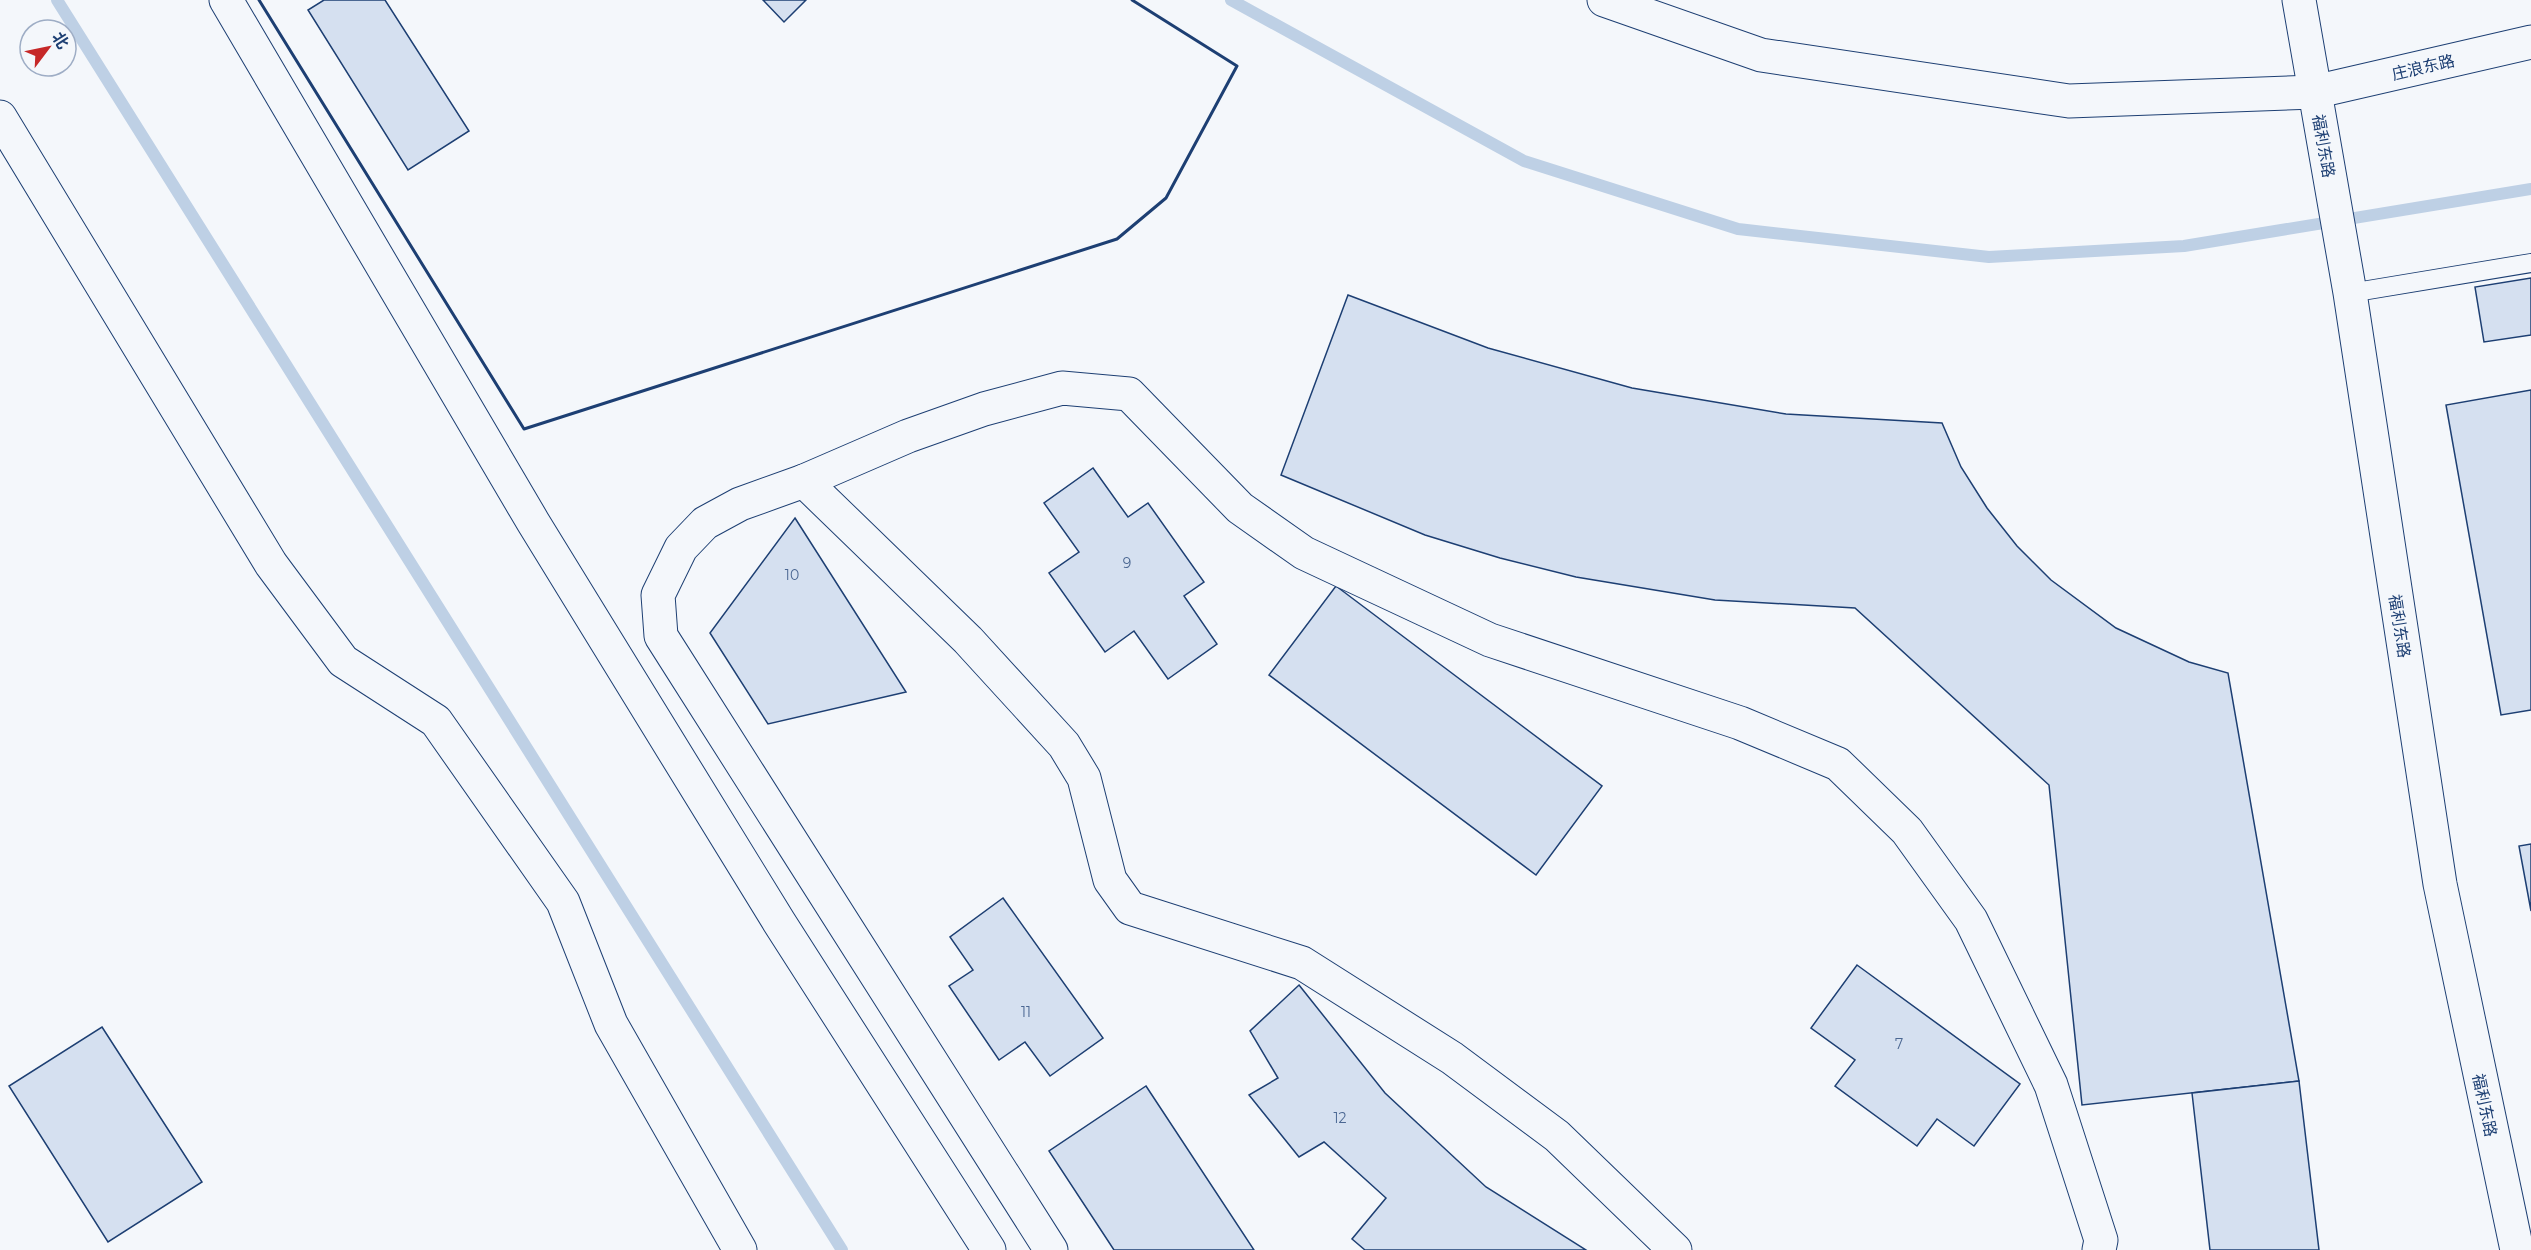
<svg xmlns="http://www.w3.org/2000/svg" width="2531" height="1250" font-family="Montserrat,'Noto Sans SC',sans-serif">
<rect width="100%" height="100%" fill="#f4f7fb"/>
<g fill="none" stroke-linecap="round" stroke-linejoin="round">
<!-- stream -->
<g stroke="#bed0e5" stroke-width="12">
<path d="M 57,0 L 842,1250"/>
<path d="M 1231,0 L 1524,161 L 1738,229 L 1989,257 L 2184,246 L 2531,189"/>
</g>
</g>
<!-- building -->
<g fill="#d5e0f0" stroke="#1d3f73" stroke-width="1.5">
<path d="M 324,0 L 385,0 L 469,131 L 408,170 L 308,10 Z"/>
<path d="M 763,0 L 806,0 L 784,22 Z"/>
<path d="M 2531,278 L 2531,335 L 2484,342 L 2475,287 Z"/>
<path d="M 1348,295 L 1488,348 L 1632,388 L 1786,414 L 1942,423 L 1961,467 L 1987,508 L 2017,546 L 2051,580 L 2116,628 L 2189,662 L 2228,673 L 2299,1081 L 2082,1105 L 2049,785 L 1855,608 L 1715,600 L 1576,577 L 1500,558 L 1425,535 L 1281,475 Z"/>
<path d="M 2531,390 L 2531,710 L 2501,715 L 2446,405 Z"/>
<path d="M 1093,468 L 1128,517 L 1148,503 L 1204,582 L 1184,596 L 1217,644 L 1168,679 L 1134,631 L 1105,652 L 1049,573 L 1079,552 L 1044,503 Z"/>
<path d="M 795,518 L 906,692 L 768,724 L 710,633 Z"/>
<path d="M 1336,586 L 1602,786 L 1536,875 L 1269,675 Z"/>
<path d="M 2531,844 L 2531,911 L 2519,846 Z"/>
<path d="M 1003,898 L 1103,1038 L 1050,1076 L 1025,1042 L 999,1060 L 949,986 L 973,970 L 950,937 Z"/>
<path d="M 1857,965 L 2020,1084 L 1974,1146 L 1937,1119 L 1917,1146 L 1835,1086 L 1855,1060 L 1811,1028 Z"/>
<path d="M 1299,985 L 1385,1093 L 1486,1187 L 1586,1250 L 1365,1250 L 1352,1239 L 1386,1198 L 1324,1142 L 1299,1157 L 1249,1095 L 1278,1078 L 1250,1031 Z"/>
<path d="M 102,1027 L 202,1182 L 108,1242 L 9,1086 Z"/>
<path d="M 2299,1081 L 2319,1250 L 2210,1250 L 2192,1093 Z"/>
<path d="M 1146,1086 L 1254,1250 L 1114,1250 L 1049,1151 Z"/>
</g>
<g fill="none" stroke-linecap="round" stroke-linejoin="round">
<!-- service casing -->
<g stroke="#1d3f73" stroke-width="20">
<path id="service" d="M 2350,293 L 2531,263"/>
</g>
<!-- minor casing -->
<g stroke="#1d3f73" stroke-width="35">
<g id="minor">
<path d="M 226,0 L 533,522 L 779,922 L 989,1250"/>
<path d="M 0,117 L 271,564 L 343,661 L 436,721 L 563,902 L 611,1024 L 740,1250"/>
<path d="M 804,481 L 968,640 L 1064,745 L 1084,778 L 1110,880 L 1130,908 L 1302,963 L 1452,1058 L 1557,1136 L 1675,1250"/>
<path d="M 1051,1250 L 661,636 L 658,595 L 681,548 L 705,523 L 740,504 L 804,481 L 908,436 L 984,409 L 1062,388 L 1129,394 L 1240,508 L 1304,553 L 1490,640 L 1740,723 L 1838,764 L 1907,831 L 1971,920 L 2051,1085 L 2101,1240 L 2099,1250"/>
</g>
</g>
<!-- tertiary casing -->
<g stroke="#1d3f73" stroke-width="35">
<path id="tertiary" d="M 1604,0 L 1761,55 L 2069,101 L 2314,92 L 2531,42"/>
</g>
<!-- secondary casing -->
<g stroke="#1d3f73" stroke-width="35">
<path id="secondary" d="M 2299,0 L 2350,293 L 2440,884 L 2517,1250"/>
</g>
<!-- service -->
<use href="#service" stroke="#f4f7fb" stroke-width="18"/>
<!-- minor -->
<use href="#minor" stroke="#f4f7fb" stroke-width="33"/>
<!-- tertiary -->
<use href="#tertiary" stroke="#f4f7fb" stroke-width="33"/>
<!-- secondary -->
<use href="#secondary" stroke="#f4f7fb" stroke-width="33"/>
<!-- wall -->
<path stroke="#1d3f73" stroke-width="3" d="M 259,0 L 524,429 L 1117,239 L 1166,198 L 1237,66 L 1132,0"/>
</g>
<g text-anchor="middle" stroke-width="4.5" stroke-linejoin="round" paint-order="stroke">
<!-- number labels -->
<g font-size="14" fill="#4b6792">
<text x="1127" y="568">9</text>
<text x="792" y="580">10</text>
<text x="1026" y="1017">11</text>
<text x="1899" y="1049">7</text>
<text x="1340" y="1123">12</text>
</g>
<!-- street labels -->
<g font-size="16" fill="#1d3f73" stroke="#f4f7fb">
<text transform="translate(2423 67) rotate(-13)" y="6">庄浪东路</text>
<text transform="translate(2324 146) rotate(80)" y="6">福利东路</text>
<text transform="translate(2400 626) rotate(81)" y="6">福利东路</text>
<text transform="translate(2485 1105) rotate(78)" y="6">福利东路</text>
</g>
</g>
<!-- north arrow -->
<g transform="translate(48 48) rotate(58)"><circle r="28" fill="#f4f7fb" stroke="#9eadc5" stroke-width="1.5"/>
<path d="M0-4.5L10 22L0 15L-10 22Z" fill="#c62828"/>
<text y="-9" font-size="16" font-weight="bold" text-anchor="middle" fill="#1d3f73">北</text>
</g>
</svg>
